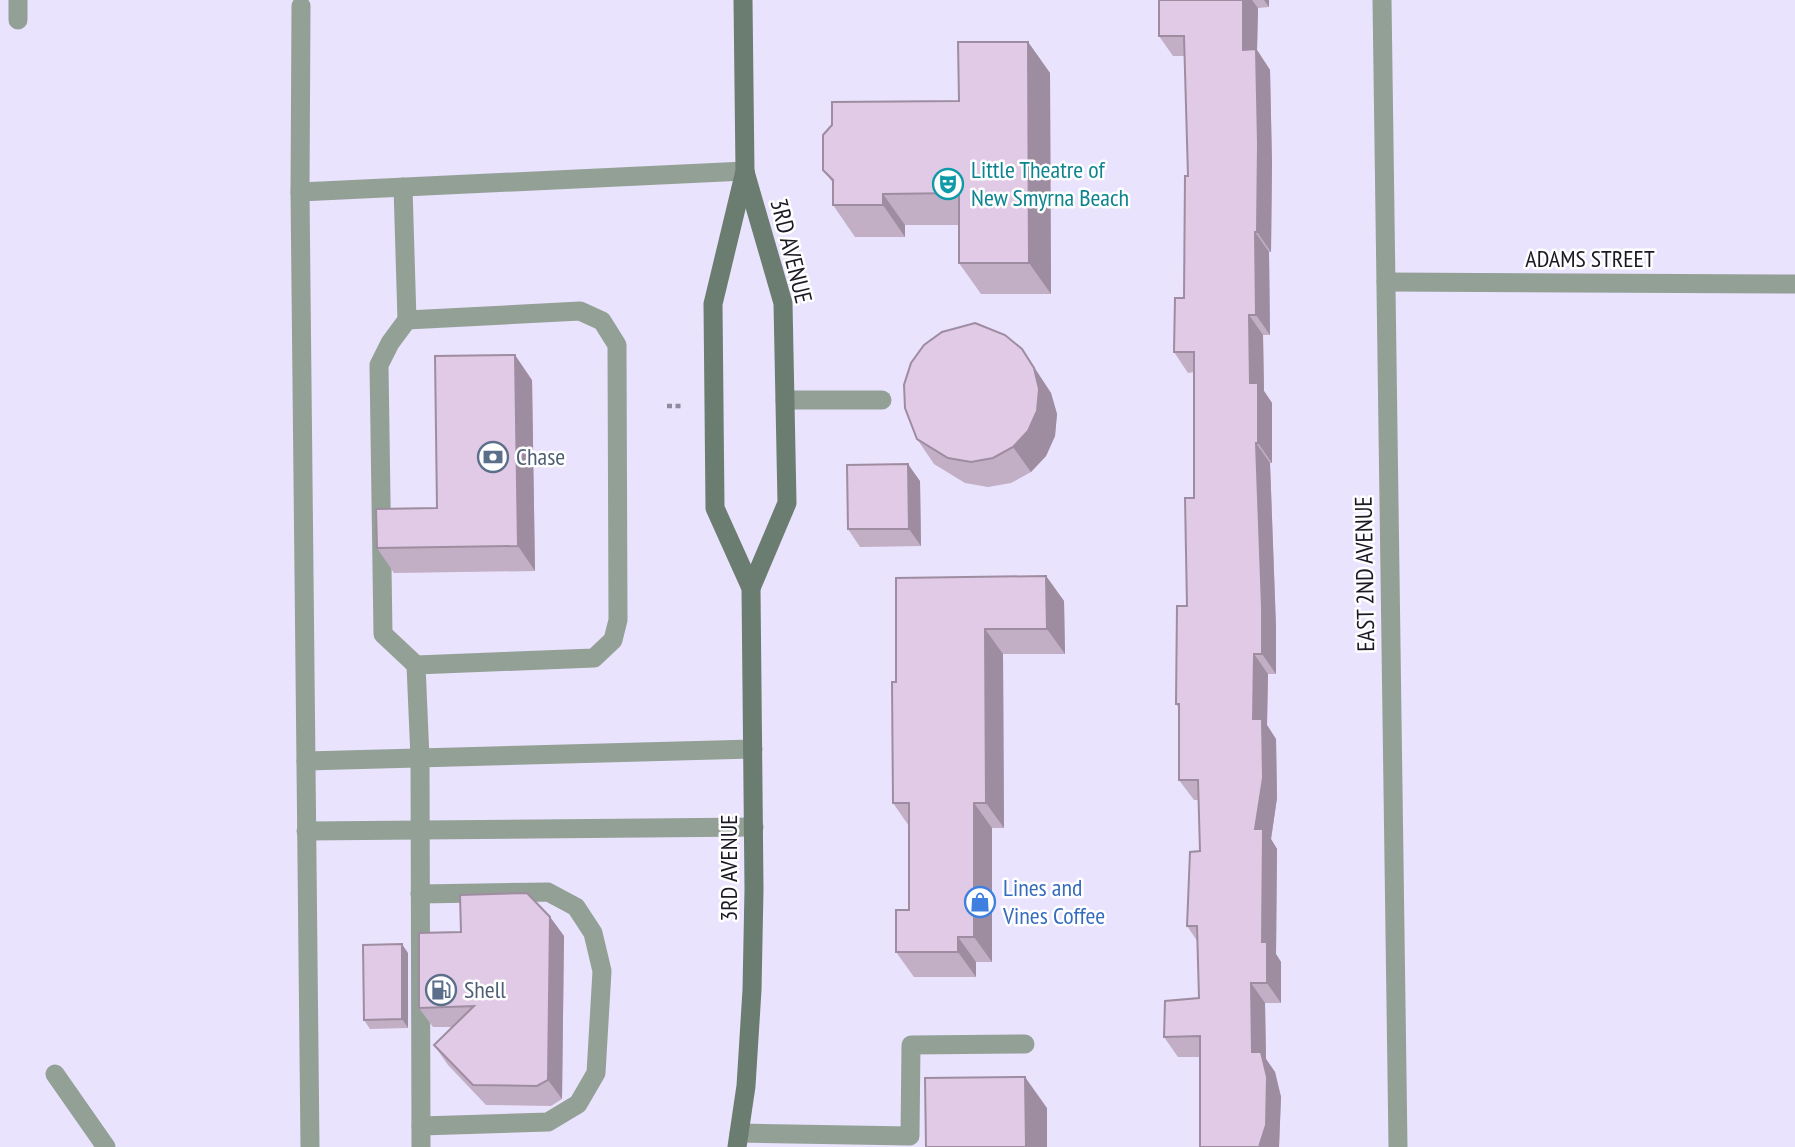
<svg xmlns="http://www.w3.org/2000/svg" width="1795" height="1147" font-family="'PT Sans Narrow',sans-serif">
<rect width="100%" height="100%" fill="#e9e3fd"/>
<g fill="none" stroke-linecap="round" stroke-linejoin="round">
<!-- path -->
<path stroke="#8f8b9e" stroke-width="4.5" stroke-dasharray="5 3.5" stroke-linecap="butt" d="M 667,406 L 684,406"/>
<!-- service -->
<g stroke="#93a096" stroke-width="19">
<path d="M 301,6 L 300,192 L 310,1147"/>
<path d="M 18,20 L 18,0"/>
<path d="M 403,187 L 407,320 L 580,311 L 602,321 L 617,345 L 618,620 L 613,640 L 594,658 L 416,665 L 420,758 L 421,1147"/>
<path d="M 300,192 L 745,171"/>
<path d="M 407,320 L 390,343 L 379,365 L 383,634 L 416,665"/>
<path d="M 785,400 L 882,400"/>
<path d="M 306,761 L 753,749"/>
<path d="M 306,831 L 754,827"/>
<path d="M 420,894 L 548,892 L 576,907 L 593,933 L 602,971 L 596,1073 L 578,1104 L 548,1122 L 421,1126"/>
<path d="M 55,1074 L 106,1147"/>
<path d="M 739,1133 L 910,1136 L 911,1045 L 1025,1044"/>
</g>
<!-- minor -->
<g stroke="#93a096" stroke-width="19">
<path d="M 1382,0 L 1398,1147"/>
<path d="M 1386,282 L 1795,284"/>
</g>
<!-- secondary -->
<g stroke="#6b7d70" stroke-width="19">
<path d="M 745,172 L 783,303 L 787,503 L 751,588"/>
<path d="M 737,1147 L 746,1086 L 752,990 L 754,889 L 751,588 L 715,508 L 713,304 L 745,171 L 743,0"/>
</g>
</g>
<!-- wall -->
<g fill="#c2aec5">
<path d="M 1159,0 L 1269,0 L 1269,7 L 1258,8 L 1257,50 L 1270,70 L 1272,164 L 1271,252 L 1269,252 L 1270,335 L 1263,335 L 1264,391 L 1272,403 L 1272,463 L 1270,463 L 1276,627 L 1276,674 L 1268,674 L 1267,725 L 1276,739 L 1277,798 L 1271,839 L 1277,849 L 1276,954 L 1281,962 L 1281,1003 L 1265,1003 L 1266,1059 L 1275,1072 L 1281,1097 L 1279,1147 L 1200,1147 L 1200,1057 L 1178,1057 L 1164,1037 L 1199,998 L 1198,942 L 1187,926 L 1200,851 L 1198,800 L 1194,800 L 1179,780 L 1179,708 L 1176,704 L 1187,606 L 1194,498 L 1194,372 L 1188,373 L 1174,352 L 1184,298 L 1188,176 L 1185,56 L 1173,56 L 1159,36 Z"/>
<path d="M 1028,42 L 1050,73 L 1051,294 L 981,294 L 959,263 L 959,225 L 905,225 L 905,237 L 855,237 L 833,205 L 833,183 L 823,170 L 959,101 Z"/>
<path d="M 1022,349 L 1051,393 L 1057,414 L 1055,436 L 1046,456 L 1031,472 L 1011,483 L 988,487 L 965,483 L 934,464 L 917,439 Z"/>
<path d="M 532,380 L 535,571 L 394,573 L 377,548 L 437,508 Z"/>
<path d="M 920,481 L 921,546 L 860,547 L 848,529 Z"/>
<path d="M 1046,576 L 1064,601 L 1065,654 L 1003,654 L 1004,828 L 992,828 L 992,962 L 976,962 L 976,977 L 914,977 L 896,952 L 909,910 L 909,826 L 893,803 L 896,682 Z"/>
<path d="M 550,917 L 564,936 L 562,1099 L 551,1106 L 486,1105 L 448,1065 L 434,1045 L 453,1027 L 433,1027 L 419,1008 L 461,932 Z"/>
<path d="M 408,953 L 408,1028 L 370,1029 L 364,1020 Z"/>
</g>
<!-- shaded-wall -->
<g fill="#9e8da0">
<path d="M 1243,0 L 1252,0 L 1258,8 L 1257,50 L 1270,70 L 1272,164 L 1271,252 L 1257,232 L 1243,50 Z"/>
<path d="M 1264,0 L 1269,0 L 1269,7 Z"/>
<path d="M 1028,42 L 1050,73 L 1051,294 L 1029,263 Z"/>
<path d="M 883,194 L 905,225 L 905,237 L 883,205 Z"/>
<path d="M 1255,232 L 1269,252 L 1270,335 L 1256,315 Z"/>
<path d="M 1249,315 L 1263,335 L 1264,391 L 1272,403 L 1272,463 L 1258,443 L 1250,383 Z"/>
<path d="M 1022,349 L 1051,393 L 1057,414 L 1055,436 L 1046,456 L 1031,472 L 1013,447 Z"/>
<path d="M 515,355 L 532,380 L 535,571 L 518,546 Z"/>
<path d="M 1256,443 L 1270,463 L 1276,627 L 1276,674 L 1262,654 Z"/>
<path d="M 908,464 L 920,481 L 921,546 L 909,529 Z"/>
<path d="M 1046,576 L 1064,601 L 1065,654 L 1047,629 Z"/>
<path d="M 985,629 L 1003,654 L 1004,828 L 986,803 Z"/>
<path d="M 1254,654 L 1268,674 L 1267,725 L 1276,739 L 1277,798 L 1271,839 L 1277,849 L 1276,954 L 1281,962 L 1281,1003 L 1267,983 L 1262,942 L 1255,829 L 1253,719 Z"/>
<path d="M 974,803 L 992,828 L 992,962 L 974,937 Z"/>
<path d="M 550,917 L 564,936 L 562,1099 L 548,1080 Z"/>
<path d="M 958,937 L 976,962 L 976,977 L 958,952 Z"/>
<path d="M 402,944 L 408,953 L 408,1028 L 402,1019 Z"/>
<path d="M 1251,983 L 1265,1003 L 1266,1059 L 1275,1072 L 1281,1097 L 1279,1147 L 1259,1147 L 1252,1052 Z"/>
<path d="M 1025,1077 L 1047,1108 L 1047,1147 L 1026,1147 Z"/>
</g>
<!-- building -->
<g fill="#e1cae5" stroke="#9e8da0" stroke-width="2">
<path d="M 1159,0 L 1243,0 L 1243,50 L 1256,49 L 1258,144 L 1257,232 L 1255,232 L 1256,315 L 1249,315 L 1250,383 L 1258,383 L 1258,443 L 1256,443 L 1262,607 L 1262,654 L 1254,654 L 1253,719 L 1262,719 L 1263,778 L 1255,829 L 1263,829 L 1262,942 L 1267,942 L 1267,983 L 1251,983 L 1252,1052 L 1261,1052 L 1267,1077 L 1266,1125 L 1259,1147 L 1200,1147 L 1200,1036 L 1164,1037 L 1165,1001 L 1199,998 L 1197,926 L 1187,926 L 1190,852 L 1200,851 L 1198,780 L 1179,780 L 1179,704 L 1176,704 L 1177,606 L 1187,606 L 1185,498 L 1194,498 L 1194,352 L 1174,352 L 1175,298 L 1184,298 L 1185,176 L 1188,176 L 1184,36 L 1159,36 Z"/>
<path d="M 958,42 L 1028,42 L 1029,263 L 959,263 L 959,193 L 883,194 L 883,205 L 833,205 L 833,180 L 823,170 L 823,135 L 832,125 L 832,102 L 959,101 Z"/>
<path d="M 975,323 L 1005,335 L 1022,349 L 1034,368 L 1039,389 L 1037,411 L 1028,431 L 1013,447 L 993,458 L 971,462 L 948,458 L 917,439 L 905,408 L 904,385 L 911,363 L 924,345 L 942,332 Z"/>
<path d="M 515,355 L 518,546 L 377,548 L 376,509 L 437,508 L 435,356 Z"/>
<path d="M 908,464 L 909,529 L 848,529 L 847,465 Z"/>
<path d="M 1046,576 L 1047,629 L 985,629 L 986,803 L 974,803 L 974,937 L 958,937 L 958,952 L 896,952 L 896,910 L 909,910 L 909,803 L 893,803 L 892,682 L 896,682 L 896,578 Z"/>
<path d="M 527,893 L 550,917 L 548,1080 L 537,1086 L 473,1085 L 434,1045 L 474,1006 L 419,1008 L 419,933 L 461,932 L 460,895 Z"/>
<path d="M 402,944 L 402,1019 L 364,1020 L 363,945 Z"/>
<path d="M 1025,1077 L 1026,1147 L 926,1147 L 925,1078 Z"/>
</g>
<!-- icons -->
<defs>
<g id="theatre-ring" transform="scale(1.575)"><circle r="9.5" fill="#fff" stroke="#0f9aa8" stroke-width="1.5"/><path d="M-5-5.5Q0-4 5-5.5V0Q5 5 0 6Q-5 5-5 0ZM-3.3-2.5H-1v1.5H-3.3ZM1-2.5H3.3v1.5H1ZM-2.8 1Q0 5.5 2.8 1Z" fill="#0f9aa8"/></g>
<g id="bank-ring" transform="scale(1.575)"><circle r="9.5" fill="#fff" stroke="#5c6f8a" stroke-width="1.5"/><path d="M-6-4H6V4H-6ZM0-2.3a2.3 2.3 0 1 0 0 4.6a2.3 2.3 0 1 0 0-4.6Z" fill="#5c6f8a"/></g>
<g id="shop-ring" transform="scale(1.575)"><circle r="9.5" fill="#fff" stroke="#3f7fe0" stroke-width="1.5"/><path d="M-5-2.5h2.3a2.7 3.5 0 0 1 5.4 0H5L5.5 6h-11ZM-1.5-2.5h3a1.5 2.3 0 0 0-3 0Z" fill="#3f7fe0"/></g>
<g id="fuel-ring" transform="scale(1.575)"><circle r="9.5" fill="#fff" stroke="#5c6f8a" stroke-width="1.5"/><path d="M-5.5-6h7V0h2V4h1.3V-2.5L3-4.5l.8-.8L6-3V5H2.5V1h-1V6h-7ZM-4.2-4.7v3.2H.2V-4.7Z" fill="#5c6f8a"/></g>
</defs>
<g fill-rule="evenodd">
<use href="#theatre-ring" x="948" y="184"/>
<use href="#bank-ring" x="493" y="457"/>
<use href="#shop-ring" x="980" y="902"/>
<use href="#fuel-ring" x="441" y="990"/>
</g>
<g text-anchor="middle" stroke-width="5" stroke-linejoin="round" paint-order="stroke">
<!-- culture labels -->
<g font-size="24" fill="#0d838f" stroke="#fff" text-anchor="start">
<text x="971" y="178">Little Theatre of<tspan x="971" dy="28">New Smyrna Beach</tspan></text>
</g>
<!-- street labels -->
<g font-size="24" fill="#1b1924" stroke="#fff">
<text transform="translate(791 251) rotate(76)" y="8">3RD AVENUE</text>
<text x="1590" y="267">ADAMS STREET</text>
<text transform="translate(1365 574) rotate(-91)" y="8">EAST 2ND AVENUE</text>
<text transform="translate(729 868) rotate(-90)" y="8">3RD AVENUE</text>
</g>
<!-- service labels -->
<g font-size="24" fill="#4e5e75" stroke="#fff" text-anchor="start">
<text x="516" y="465">Chase</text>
<text x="464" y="998">Shell</text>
</g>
<!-- shop labels -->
<g font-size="24" fill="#366cbe" stroke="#fff" text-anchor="start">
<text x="1003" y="896">Lines and<tspan x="1003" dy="28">Vines Coffee</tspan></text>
</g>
</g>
</svg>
